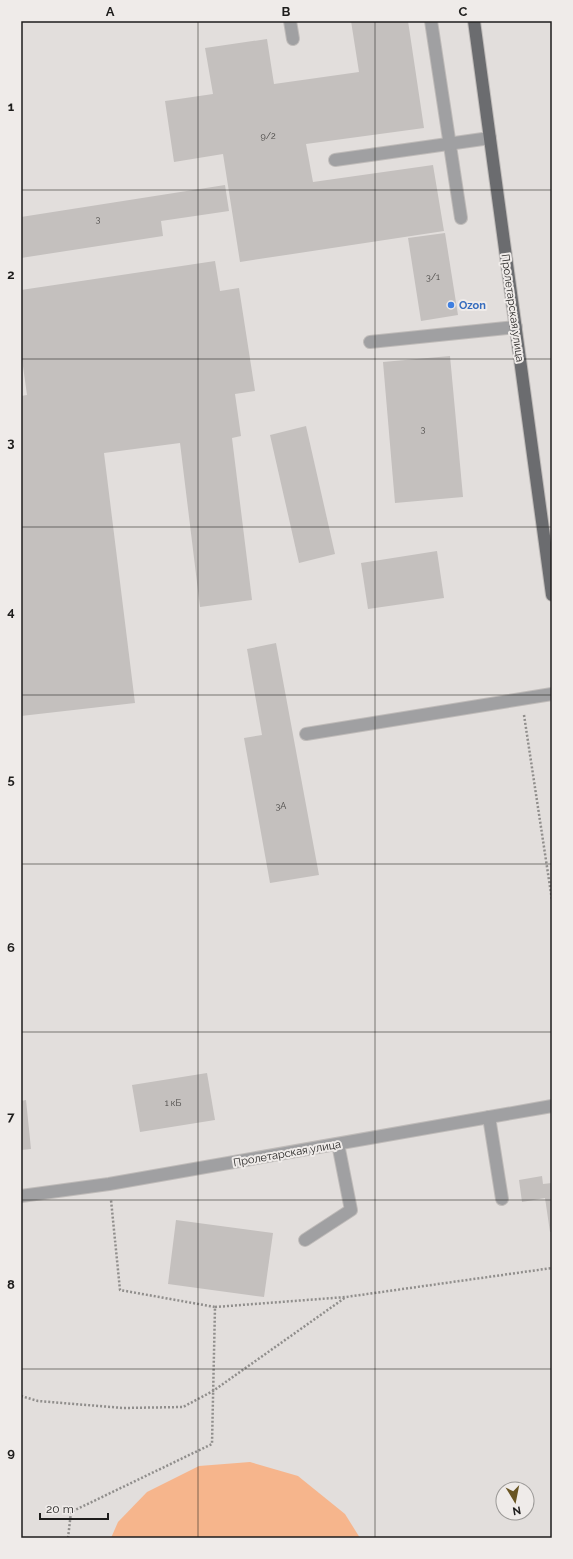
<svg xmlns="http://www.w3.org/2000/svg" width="573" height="1559" font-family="Raleway,sans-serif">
<rect width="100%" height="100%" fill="#e2dedc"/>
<!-- green -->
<path fill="#f6b58c" d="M 250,1462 L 298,1476 L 345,1514 L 360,1538 L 111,1538 L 118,1522 L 147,1492 L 199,1466 Z"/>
<!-- building -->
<g fill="#c4c0be">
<path d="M 351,21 L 408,21 L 424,128 L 306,144 L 313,182 L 433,165 L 444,231 L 240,262 L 223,154 L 174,162 L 165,101 L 213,94 L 205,48 L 267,39 L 274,84 L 359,72 Z"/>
<path d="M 225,185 L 229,211 L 161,221 L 163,236 L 21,258 L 21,217 Z"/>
<path d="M 445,233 L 458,315 L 421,321 L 408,238 Z"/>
<path d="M 215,261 L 220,291 L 239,288 L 255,391 L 235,394 L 241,436 L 232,438 L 252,600 L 200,607 L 180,443 L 104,453 L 135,703 L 21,716 L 21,396 L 27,395 L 21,352 L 21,290 Z"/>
<path d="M 450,356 L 463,497 L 395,503 L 383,362 Z"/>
<path d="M 306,426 L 335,554 L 299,563 L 270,435 Z"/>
<path d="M 437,551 L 444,598 L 368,609 L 361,563 Z"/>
<path d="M 276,643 L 319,875 L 270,883 L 244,738 L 262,735 L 247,649 Z"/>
<path d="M 207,1073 L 215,1120 L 140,1132 L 132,1085 Z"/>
<path d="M 26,1100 L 31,1149 L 21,1150 L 21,1101 Z"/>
<path d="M 542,1176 L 543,1184 L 552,1183 L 552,1232 L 550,1232 L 545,1198 L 522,1202 L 519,1180 Z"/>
<path d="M 176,1220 L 273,1233 L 264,1297 L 168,1284 Z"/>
</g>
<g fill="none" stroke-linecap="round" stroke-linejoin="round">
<!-- minor casing -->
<g stroke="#bfbbb9" stroke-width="14">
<g id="minor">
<path d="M 290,21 L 293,39"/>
<path d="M 431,21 L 461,218"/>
<path d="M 335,160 L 490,138"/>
<path d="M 370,342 L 516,327"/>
<path d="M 306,734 L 552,694"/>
<path d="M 489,1117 L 502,1199"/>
<path d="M 21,1196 L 109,1184 L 552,1106"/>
<path d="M 305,1240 L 351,1210 L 338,1144"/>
</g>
</g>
<!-- major casing -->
<g stroke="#bfbbb9" stroke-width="14">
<path id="major" d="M 474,21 L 552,595"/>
</g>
<!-- path -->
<g stroke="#908e8c" stroke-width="2.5" stroke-dasharray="2 2" stroke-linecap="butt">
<path d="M 524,715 L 552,900"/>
<path d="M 215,1307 L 346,1297 L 552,1268"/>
<path d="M 21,1396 L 38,1401 L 123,1408 L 183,1407 L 213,1391 L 346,1297"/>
<path d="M 68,1538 L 71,1512 L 212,1444 L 215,1307 L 120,1290 L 111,1200"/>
</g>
<!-- minor -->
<use href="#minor" stroke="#a0a0a2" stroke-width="12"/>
<!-- major -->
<use href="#major" stroke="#6b6c6f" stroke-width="12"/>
</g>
<!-- grid -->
<path fill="none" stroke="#1e1d1c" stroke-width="1" stroke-opacity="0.55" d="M 198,21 L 198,1538M 375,21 L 375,1538M 21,190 L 552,190M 21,359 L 552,359M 21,527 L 552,527M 21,695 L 552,695M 21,864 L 552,864M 21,1032 L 552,1032M 21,1200 L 552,1200M 21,1369 L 552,1369"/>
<!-- markers -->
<circle fill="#3f7fe0" stroke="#efebe9" stroke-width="1.5" cx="451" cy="305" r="4"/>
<g text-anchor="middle" stroke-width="4" stroke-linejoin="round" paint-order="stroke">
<!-- number labels -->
<g font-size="9" fill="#484644">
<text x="268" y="139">9/2</text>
<text x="98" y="222">3</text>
<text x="433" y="280">3/1</text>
<text x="423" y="432">3</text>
<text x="281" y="809">3А</text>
<text x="173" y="1106">1 кБ</text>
</g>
<!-- shop labels -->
<g font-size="11" font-weight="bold" fill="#366cbe" stroke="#efebe9" text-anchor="start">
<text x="459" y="309">Ozon</text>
</g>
<!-- street labels -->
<g font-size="11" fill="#1e1d1c" stroke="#efebe9">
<text transform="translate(513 308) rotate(82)" y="4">Пролетарская улица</text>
<text transform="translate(287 1153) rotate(-10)" y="4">Пролетарская улица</text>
</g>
</g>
<!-- border -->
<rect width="573" height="1559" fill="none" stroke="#efebe9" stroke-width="44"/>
<!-- north arrow -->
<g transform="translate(515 1501) rotate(170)"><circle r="19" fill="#efebe9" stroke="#9b9997"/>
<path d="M0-3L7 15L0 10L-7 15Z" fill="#695523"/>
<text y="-6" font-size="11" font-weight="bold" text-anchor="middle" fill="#1e1d1c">N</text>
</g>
<!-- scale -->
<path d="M40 1513v6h68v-6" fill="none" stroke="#1e1d1c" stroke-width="2"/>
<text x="46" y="1513" font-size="12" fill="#1e1d1c" stroke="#efebe9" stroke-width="3" paint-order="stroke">20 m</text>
<rect x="22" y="22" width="529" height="1515" fill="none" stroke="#1e1d1c" stroke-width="1.5"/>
<g font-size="13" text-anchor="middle" font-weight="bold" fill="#1e1d1c">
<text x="110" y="16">A</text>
<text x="286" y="16">B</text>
<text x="463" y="16">C</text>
<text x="11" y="111">1</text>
<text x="11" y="279">2</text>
<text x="11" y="447">3</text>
<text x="11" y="616">4</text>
<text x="11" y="784">5</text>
<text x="11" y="952">6</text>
<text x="11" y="1121">7</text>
<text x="11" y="1289">8</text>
<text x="11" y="1457">9</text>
</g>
</svg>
